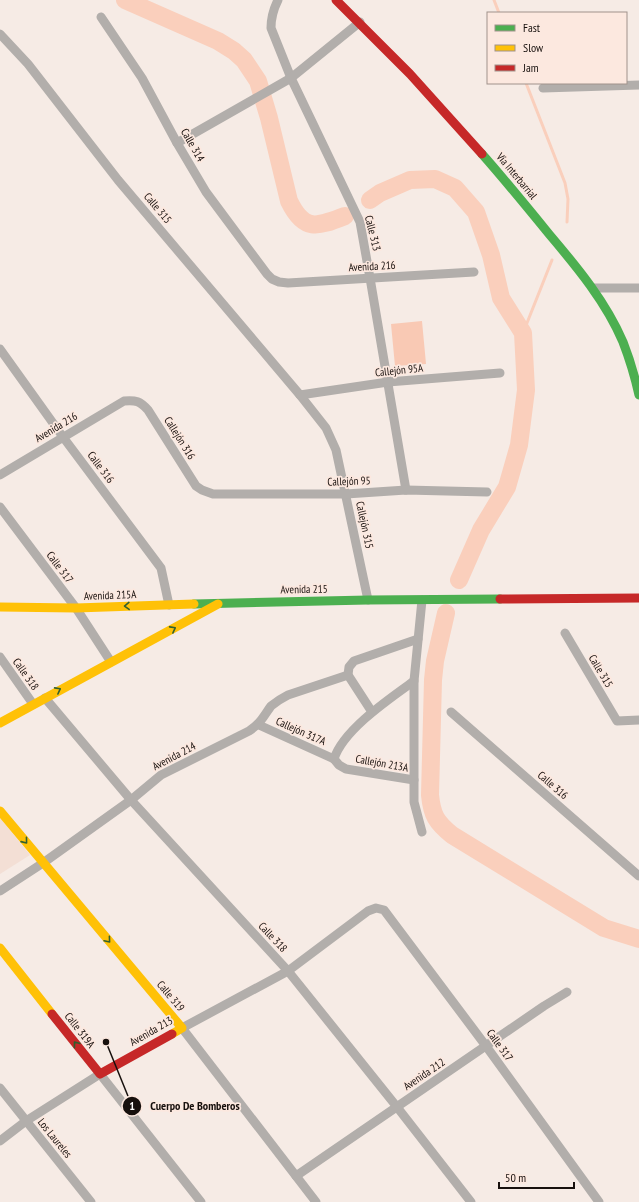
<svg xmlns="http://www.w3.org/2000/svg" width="639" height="1202" font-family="'PT Sans Narrow',sans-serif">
<rect width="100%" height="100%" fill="#f6ebe5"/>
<!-- built -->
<path fill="#f3dfd5" d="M 0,818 L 30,855 L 0,874 Z"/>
<!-- green -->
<path fill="#f9c9b4" d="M 422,321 L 426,364 L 395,366 L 391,324 Z"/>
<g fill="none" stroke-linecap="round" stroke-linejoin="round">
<!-- stream -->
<g stroke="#facfbc" stroke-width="3">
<path d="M 494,0 L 499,13"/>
<path d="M 526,83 L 565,183 L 568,199 L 567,222"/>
<path d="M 523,333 L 552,260"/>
</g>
<!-- river -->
<g stroke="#facfbc" stroke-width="18">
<path d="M 125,0 L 218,41 L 234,51 L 244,60 L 258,81 L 269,118 L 289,201 C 304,232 317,227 345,216"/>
<path d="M 370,200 L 380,193 L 410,180 L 435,179 L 455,188 L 476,212 L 491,255 L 501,298 L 523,333 L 526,390 L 519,445 L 507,487 L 481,530 L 459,580"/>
<path d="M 446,613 L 435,661 L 433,680 L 430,795 C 432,815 436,822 452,835 L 604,928 L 639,939"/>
</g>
<!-- street -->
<g stroke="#b2aeab" stroke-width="9">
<path d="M 278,0 C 273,10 271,17 271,28 L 291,78 L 360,222 L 370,278 L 406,490"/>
<path d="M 101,17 L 142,78 L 177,143 L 206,192 L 267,274 L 272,279 L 279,282 L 288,283 L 474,272"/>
<path d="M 0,34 L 28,64 L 118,180 L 300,395 L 326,428 L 336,450 L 368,600"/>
<path d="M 543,88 L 639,85"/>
<path d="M 177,143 L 291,78 L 360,22"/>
<path d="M 593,288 L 639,288"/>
<path d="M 0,349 L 63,437 L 161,568 L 169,605"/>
<path d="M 300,395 L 388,382 L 500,373"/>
<path d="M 0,475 L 124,401 C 136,400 140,401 148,410 L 196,486 L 202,490 L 213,494 L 346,494 L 406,490 L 487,492"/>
<path d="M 0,507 L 76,608 L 111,662"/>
<path d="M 565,633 L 617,721 L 639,720"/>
<path d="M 0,657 L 33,704"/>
<path d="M 45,698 L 131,800 L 288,971 L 397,1107 L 471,1202"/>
<path d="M 372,712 L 348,675 L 349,667 L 354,661 L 418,639"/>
<path d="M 451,712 L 639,876"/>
<path d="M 259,725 L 334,759"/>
<path d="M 414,780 L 346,769 L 339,765 L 334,759 C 343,730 389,699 414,681"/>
<path d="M 422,832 L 414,802 L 414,681 L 422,600"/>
<path d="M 0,891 L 43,863 L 131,800 L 161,775 L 249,731 C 261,723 263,717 271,706 C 276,702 282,698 288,695 L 348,675"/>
<path d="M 0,1088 L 91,1202"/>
<path d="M 0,1141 L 26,1121 L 100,1074 L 201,1202"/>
<path d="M 296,1176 L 544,1006 L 567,992"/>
<path d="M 316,1202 L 182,1028 L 288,971 L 368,911 L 376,908 L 384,910 L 486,1046 L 599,1202"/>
</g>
<!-- fast -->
<g stroke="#4caf50" stroke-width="9">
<path d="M 482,154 C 505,180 527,207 549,234 C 577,267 606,302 623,342 C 630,360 635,377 639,395"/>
<path d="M 194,604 L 368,600 L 500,599"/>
</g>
<!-- slow -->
<g stroke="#ffc107" stroke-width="9">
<path d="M 0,607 L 76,608 L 194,604"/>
<path d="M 0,723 L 218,604"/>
<path d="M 0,811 L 182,1028 L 172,1034"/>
<path d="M 0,948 L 52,1014"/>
</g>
<!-- jam -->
<g stroke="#c62828" stroke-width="9">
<path d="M 336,0 L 410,74 L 482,154"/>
<path d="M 500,599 L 639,598"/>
<path d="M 52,1014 L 100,1074 L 172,1034"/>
</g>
</g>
<!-- one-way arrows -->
<defs><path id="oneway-chevron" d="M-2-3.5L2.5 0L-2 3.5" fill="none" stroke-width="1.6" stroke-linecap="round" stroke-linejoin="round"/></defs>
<g stroke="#32602e">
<use href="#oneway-chevron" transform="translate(127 606) rotate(178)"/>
<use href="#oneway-chevron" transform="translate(173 629) rotate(-28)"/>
<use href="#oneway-chevron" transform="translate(58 690) rotate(-28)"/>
<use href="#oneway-chevron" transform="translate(25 841) rotate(51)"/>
<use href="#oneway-chevron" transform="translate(108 940) rotate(50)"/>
<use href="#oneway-chevron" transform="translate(76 1044) rotate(-128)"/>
</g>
<g text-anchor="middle" stroke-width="3.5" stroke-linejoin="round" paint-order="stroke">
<!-- street labels -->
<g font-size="11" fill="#17100d" stroke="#fce8df">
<text transform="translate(193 145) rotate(60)" y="4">Calle 314</text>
<text transform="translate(517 176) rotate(50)" y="4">Vía Interbarrial</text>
<text transform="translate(158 208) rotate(50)" y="4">Calle 315</text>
<text transform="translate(373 233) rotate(76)" y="4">Calle 313</text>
<text transform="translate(372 266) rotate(-3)" y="4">Avenida 216</text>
<text transform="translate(399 370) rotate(-6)" y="4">Callejón 95A</text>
<text transform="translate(56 427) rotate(-31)" y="4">Avenida 216</text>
<text transform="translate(180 438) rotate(58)" y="4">Callejón 316</text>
<text transform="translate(101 467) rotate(53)" y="4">Calle 316</text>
<text transform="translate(349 481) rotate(-2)" y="4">Callejón 95</text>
<text transform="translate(365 525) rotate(78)" y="4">Callejón 315</text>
<text transform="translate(60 567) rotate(53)" y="4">Calle 317</text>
<text transform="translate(304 589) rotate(-1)" y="4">Avenida 215</text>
<text transform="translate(110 595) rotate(-2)" y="4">Avenida 215A</text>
<text transform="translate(601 671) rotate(59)" y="4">Calle 315</text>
<text transform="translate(26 674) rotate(55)" y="4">Calle 318</text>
<text transform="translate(301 731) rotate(24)" y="4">Callejón 317A</text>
<text transform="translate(174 756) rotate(-28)" y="4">Avenida 214</text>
<text transform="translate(382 763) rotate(10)" y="4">Callejón 213A</text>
<text transform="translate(553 785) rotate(41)" y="4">Calle 316</text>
<text transform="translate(273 937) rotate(47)" y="4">Calle 318</text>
<text transform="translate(171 996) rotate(50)" y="4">Calle 319</text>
<text transform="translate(80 1030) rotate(52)" y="4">Calle 319A</text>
<text transform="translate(151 1031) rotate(-30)" y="4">Avenida 213</text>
<text transform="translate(500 1045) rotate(54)" y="4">Calle 317</text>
<text transform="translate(424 1074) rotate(-34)" y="4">Avenida 212</text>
<text transform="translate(55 1138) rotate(51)" y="4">Los Laureles</text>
</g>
</g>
<!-- callouts -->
<path fill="none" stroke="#17100d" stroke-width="1.5" d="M106 1042L132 1106"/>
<g fill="#17100d" stroke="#fce8df" stroke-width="1.5">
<circle cx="106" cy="1042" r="4"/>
<circle cx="132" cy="1106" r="10"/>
</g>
<g font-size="12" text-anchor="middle" font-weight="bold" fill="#fff">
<text x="132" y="1110">1</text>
</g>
<g font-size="12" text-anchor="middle" font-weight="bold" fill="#17100d" stroke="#fce8df" stroke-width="3.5" stroke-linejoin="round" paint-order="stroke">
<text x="195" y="1110">Cuerpo De Bomberos</text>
</g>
<!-- legend -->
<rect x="487" y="12" width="140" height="72" fill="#fce8df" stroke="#a0928b"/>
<rect x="495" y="25" width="20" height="6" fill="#4caf50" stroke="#a0928b"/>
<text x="523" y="32" font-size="12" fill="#17100d">Fast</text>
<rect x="495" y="45" width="20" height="6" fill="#ffc107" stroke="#a0928b"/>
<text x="523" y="52" font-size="12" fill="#17100d">Slow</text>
<rect x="495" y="65" width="20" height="6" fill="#c62828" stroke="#a0928b"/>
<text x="523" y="72" font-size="12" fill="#17100d">Jam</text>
<!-- scale -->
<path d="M499 1182v6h75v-6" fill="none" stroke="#17100d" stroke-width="2"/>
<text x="505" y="1182" font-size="12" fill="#17100d" stroke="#fce8df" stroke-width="3" paint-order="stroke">50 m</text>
</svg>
